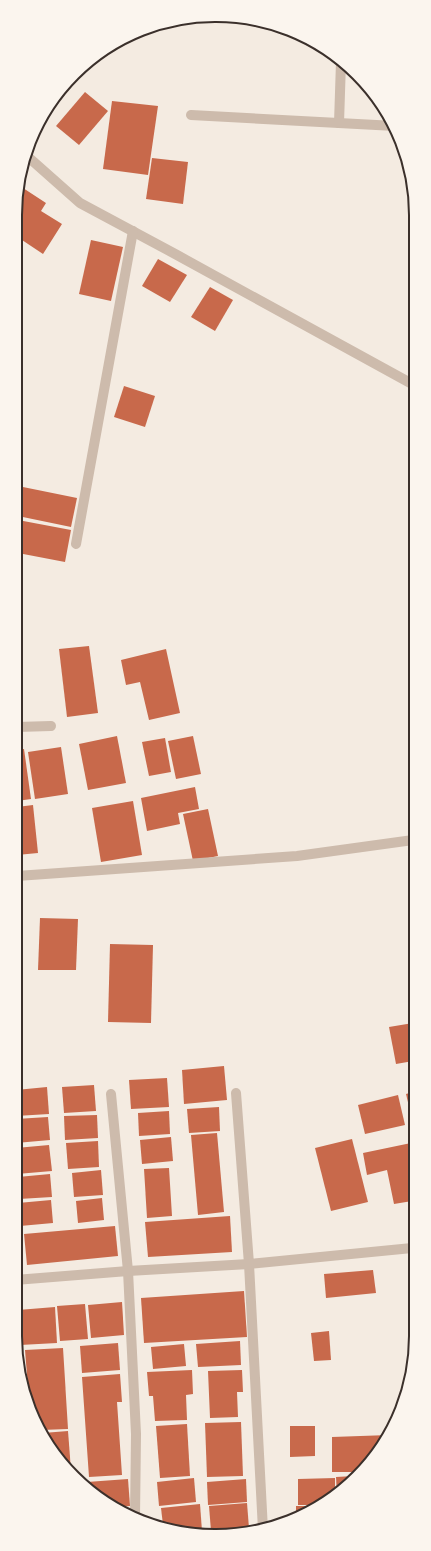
<svg xmlns="http://www.w3.org/2000/svg" width="431" height="1551" font-family="Inter,sans-serif">
<rect width="100%" height="100%" fill="#f4ebe1"/>
<!-- building -->
<g fill="#c8694b">
<path d="M 85,92 L 108,111 L 79,145 L 56,126 Z"/>
<path d="M 112,101 L 158,106 L 148,175 L 103,169 Z"/>
<path d="M 152,158 L 188,162 L 183,204 L 146,199 Z"/>
<path d="M 23,188 L 46,203 L 41,211 L 62,224 L 43,254 L 19,238 L 19,194 Z"/>
<path d="M 91,240 L 123,247 L 111,301 L 79,294 Z"/>
<path d="M 158,259 L 187,275 L 170,302 L 142,286 Z"/>
<path d="M 210,287 L 233,300 L 215,331 L 191,317 Z"/>
<path d="M 124,386 L 155,396 L 145,427 L 114,417 Z"/>
<path d="M 18,486 L 77,498 L 71,527 L 18,516 Z"/>
<path d="M 18,520 L 71,530 L 65,562 L 18,553 Z"/>
<path d="M 89,646 L 98,713 L 67,717 L 59,649 Z"/>
<path d="M 166,649 L 180,713 L 149,720 L 140,682 L 126,685 L 121,660 Z"/>
<path d="M 117,736 L 126,783 L 88,790 L 79,744 Z"/>
<path d="M 193,736 L 201,774 L 176,779 L 168,741 Z"/>
<path d="M 165,738 L 171,772 L 149,776 L 142,742 Z"/>
<path d="M 61,747 L 68,794 L 35,799 L 28,752 Z"/>
<path d="M 24,749 L 31,799 L 17,801 L 17,750 Z"/>
<path d="M 195,787 L 199,809 L 178,813 L 180,824 L 147,831 L 141,798 Z"/>
<path d="M 133,801 L 142,855 L 101,862 L 92,808 Z"/>
<path d="M 33,805 L 38,853 L 17,855 L 17,807 Z"/>
<path d="M 208,809 L 218,856 L 193,861 L 183,814 Z"/>
<path d="M 40,918 L 78,919 L 76,970 L 38,970 Z"/>
<path d="M 16,939 L 23,940 L 18,1008 L 16,1008 Z"/>
<path d="M 110,944 L 153,945 L 151,1023 L 108,1022 Z"/>
<path d="M 413,1023 L 413,1061 L 396,1064 L 389,1027 Z"/>
<path d="M 224,1066 L 227,1100 L 184,1104 L 182,1070 Z"/>
<path d="M 167,1078 L 169,1107 L 131,1109 L 129,1080 Z"/>
<path d="M 94,1085 L 96,1111 L 64,1113 L 62,1087 Z"/>
<path d="M 47,1087 L 49,1114 L 16,1116 L 16,1090 Z"/>
<path d="M 413,1092 L 413,1119 L 412,1119 L 406,1094 Z"/>
<path d="M 398,1095 L 405,1125 L 365,1134 L 358,1105 Z"/>
<path d="M 219,1107 L 220,1131 L 189,1133 L 187,1109 Z"/>
<path d="M 169,1111 L 170,1134 L 139,1136 L 138,1113 Z"/>
<path d="M 97,1115 L 98,1138 L 65,1140 L 64,1116 Z"/>
<path d="M 48,1117 L 50,1140 L 16,1143 L 16,1119 Z"/>
<path d="M 217,1133 L 224,1212 L 198,1215 L 191,1135 Z"/>
<path d="M 171,1137 L 173,1161 L 142,1164 L 140,1140 Z"/>
<path d="M 352,1139 L 368,1202 L 331,1211 L 315,1148 Z"/>
<path d="M 98,1141 L 99,1167 L 68,1169 L 66,1143 Z"/>
<path d="M 411,1143 L 413,1152 L 412,1201 L 394,1204 L 387,1170 L 367,1175 L 363,1153 Z"/>
<path d="M 49,1145 L 52,1171 L 17,1174 L 16,1148 Z"/>
<path d="M 169,1168 L 172,1216 L 147,1218 L 144,1169 Z"/>
<path d="M 101,1170 L 103,1195 L 74,1197 L 72,1173 Z"/>
<path d="M 50,1174 L 52,1197 L 19,1199 L 18,1177 Z"/>
<path d="M 102,1198 L 104,1220 L 78,1223 L 76,1201 Z"/>
<path d="M 51,1200 L 53,1223 L 20,1226 L 18,1203 Z"/>
<path d="M 230,1216 L 232,1252 L 148,1257 L 145,1222 Z"/>
<path d="M 115,1226 L 118,1256 L 27,1265 L 24,1234 Z"/>
<path d="M 373,1270 L 376,1293 L 326,1298 L 324,1274 Z"/>
<path d="M 244,1291 L 247,1337 L 144,1343 L 141,1298 Z"/>
<path d="M 122,1302 L 124,1335 L 91,1338 L 88,1305 Z"/>
<path d="M 85,1304 L 88,1339 L 60,1341 L 57,1306 Z"/>
<path d="M 55,1307 L 57,1343 L 20,1345 L 18,1310 Z"/>
<path d="M 329,1331 L 331,1360 L 314,1361 L 311,1333 Z"/>
<path d="M 240,1341 L 241,1365 L 198,1367 L 196,1344 Z"/>
<path d="M 118,1343 L 120,1370 L 82,1373 L 80,1346 Z"/>
<path d="M 184,1344 L 186,1366 L 153,1369 L 151,1347 Z"/>
<path d="M 63,1348 L 68,1429 L 41,1430 L 30,1412 L 25,1350 Z"/>
<path d="M 192,1370 L 193,1394 L 186,1395 L 187,1420 L 155,1421 L 153,1396 L 149,1396 L 147,1372 Z"/>
<path d="M 242,1370 L 243,1392 L 237,1392 L 238,1417 L 210,1418 L 208,1371 Z"/>
<path d="M 120,1374 L 122,1402 L 117,1402 L 122,1475 L 89,1477 L 82,1377 Z"/>
<path d="M 241,1422 L 243,1476 L 207,1477 L 205,1423 Z"/>
<path d="M 187,1424 L 190,1476 L 160,1478 L 156,1426 Z"/>
<path d="M 290,1426 L 315,1426 L 315,1456 L 290,1457 Z"/>
<path d="M 68,1431 L 70,1457 L 71,1473 L 65,1468 L 43,1433 Z"/>
<path d="M 389,1435 L 358,1472 L 332,1472 L 332,1437 Z"/>
<path d="M 354,1476 L 338,1494 L 337,1495 L 336,1477 Z"/>
<path d="M 194,1478 L 196,1502 L 159,1506 L 157,1482 Z"/>
<path d="M 335,1478 L 335,1496 L 316,1505 L 298,1505 L 298,1479 Z"/>
<path d="M 128,1479 L 130,1506 L 117,1507 L 87,1485 L 87,1482 Z"/>
<path d="M 246,1479 L 247,1502 L 208,1505 L 207,1482 Z"/>
<path d="M 247,1503 L 249,1528 L 211,1531 L 209,1506 Z"/>
<path d="M 200,1504 L 202,1531 L 190,1532 L 163,1525 L 161,1508 Z"/>
<path d="M 296,1506 L 314,1506 L 296,1515 Z"/>
</g>
<g fill="none" stroke-linecap="round" stroke-linejoin="round">
<!-- minor -->
<g stroke="#cdbbac" stroke-width="10">
<path d="M 191,115 L 395,126"/>
<path d="M 339,123 L 341,62"/>
<path d="M 27,156 L 80,203 L 177,255 L 414,385"/>
<path d="M 76,544 L 133,231"/>
<path d="M 17,727 L 51,726"/>
<path d="M 17,876 L 297,856 L 413,840"/>
<path d="M 236,1093 L 249,1264 L 263,1530"/>
<path d="M 111,1094 L 128,1271 L 136,1434 L 135,1517"/>
<path d="M 15,1280 L 128,1271 L 249,1264 L 412,1248"/>
</g>
</g>
<!-- crop -->
<path d="M0 0H431V1551H0ZM215 22H216A193 193 0 0 1 409 215V1336A193 193 0 0 1 216 1529H215A193 193 0 0 1 22 1336V215A193 193 0 0 1 215 22Z" fill="#fbf5ee" fill-rule="evenodd"/>
<path fill="none" stroke="#3b302b" stroke-width="2" d="M215 22H216A193 193 0 0 1 409 215V1336A193 193 0 0 1 216 1529H215A193 193 0 0 1 22 1336V215A193 193 0 0 1 215 22Z"/>
</svg>
